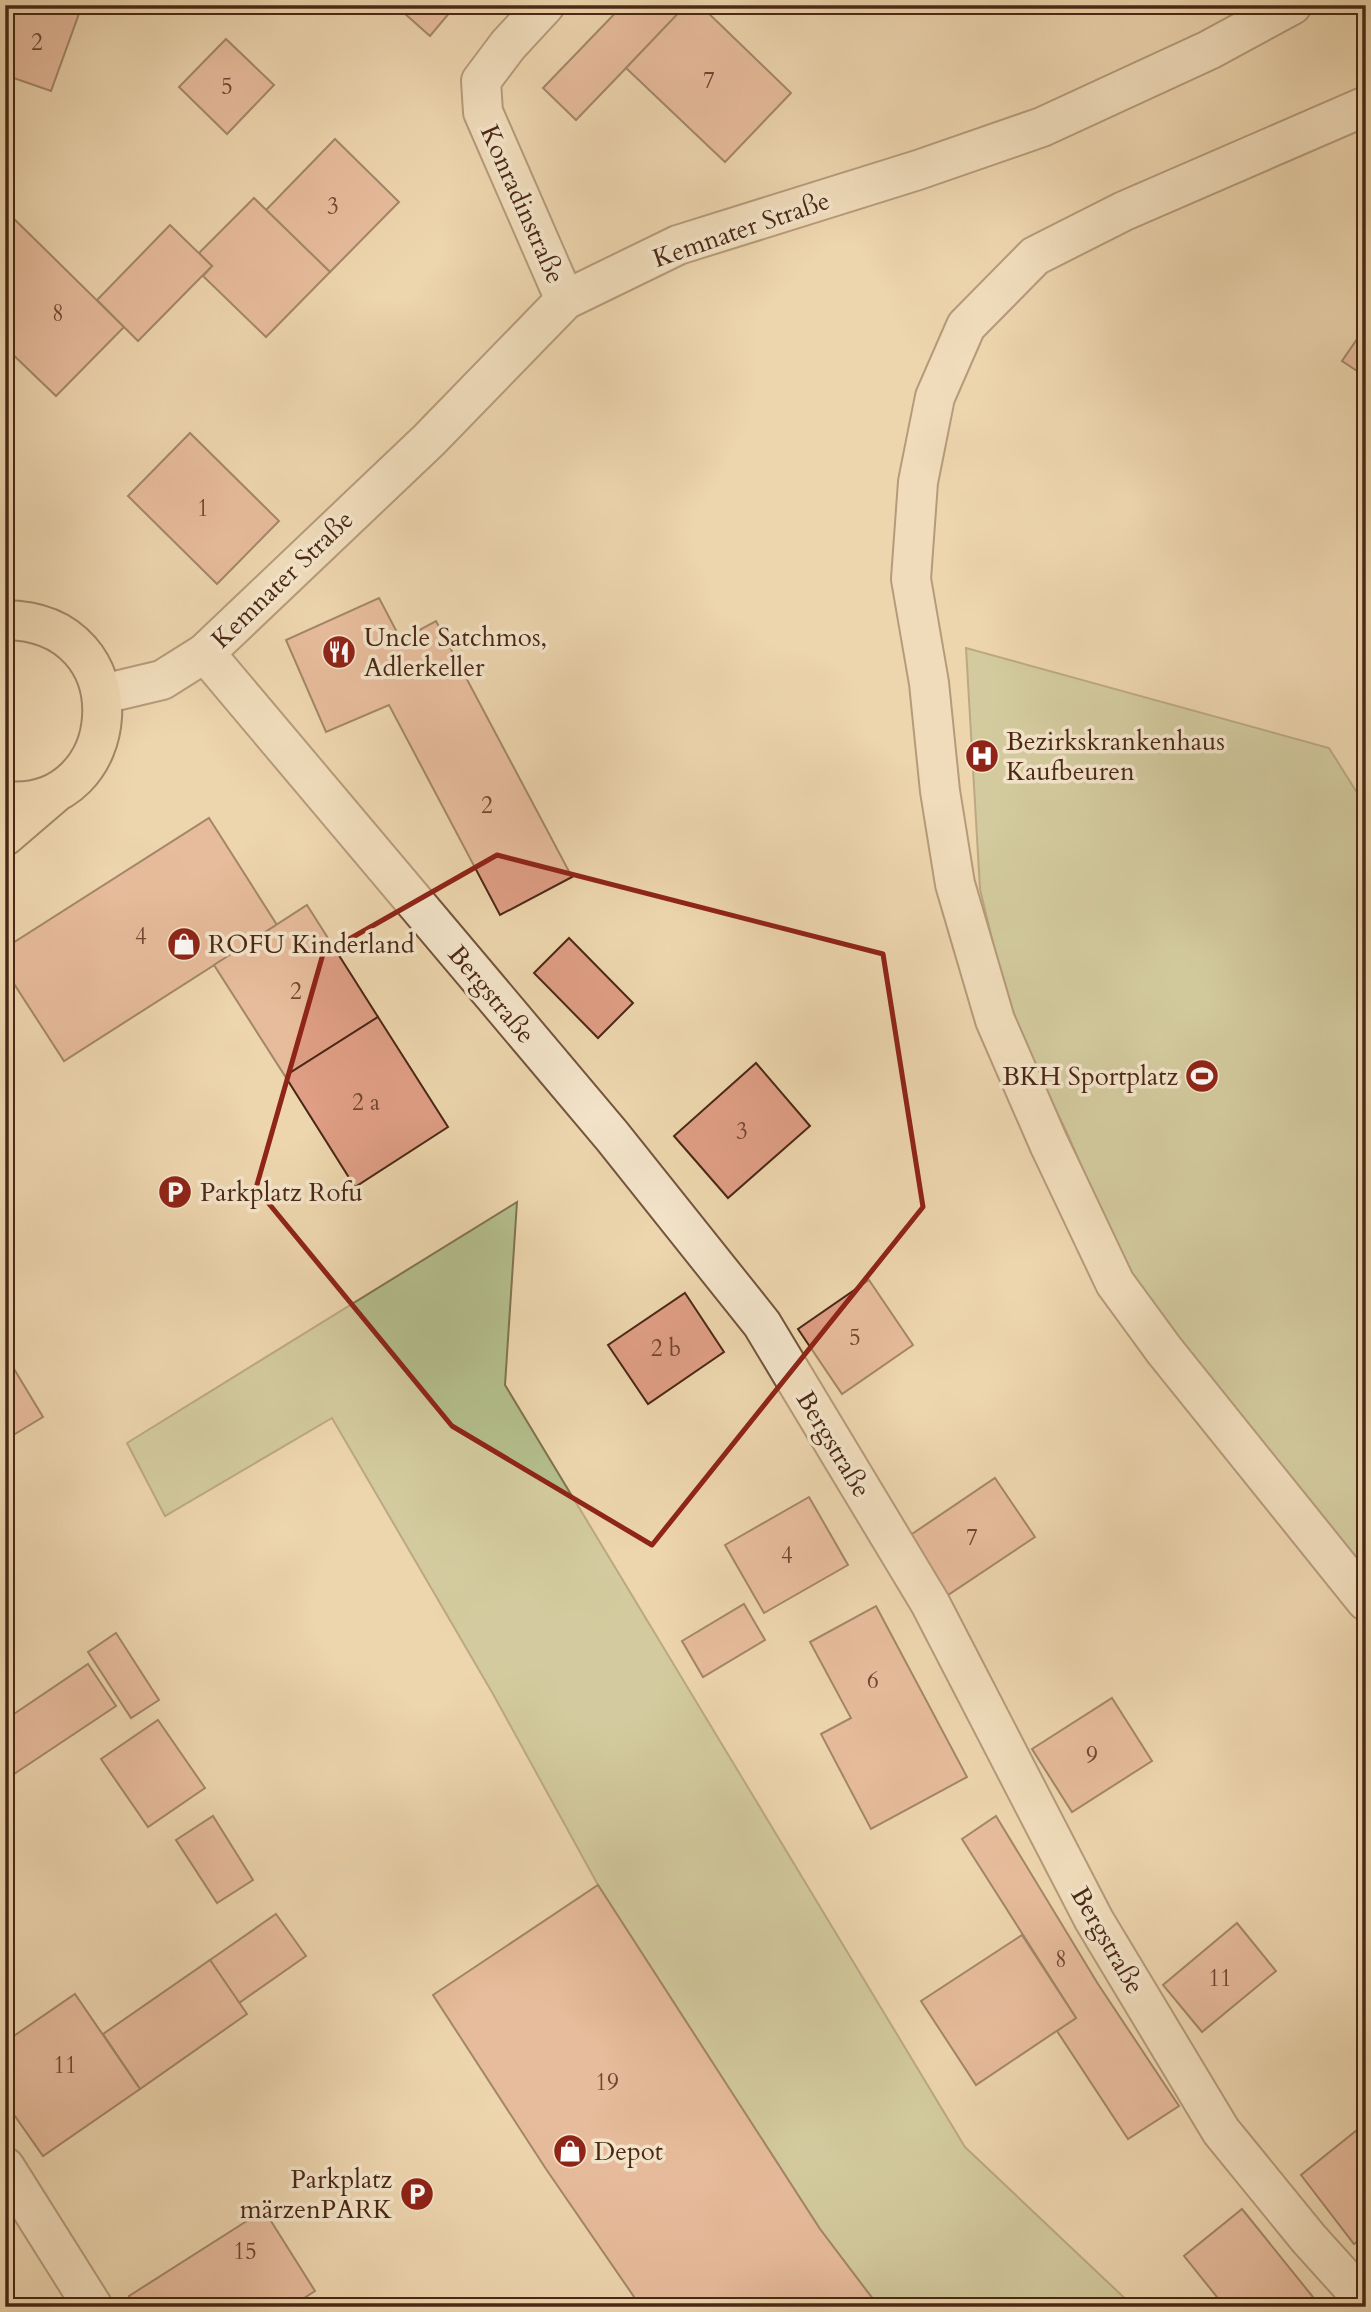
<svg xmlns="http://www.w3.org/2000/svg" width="1371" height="2312" font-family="Cardo,serif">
<rect width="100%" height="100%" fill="#edd6ae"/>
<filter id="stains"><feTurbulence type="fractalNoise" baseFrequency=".00286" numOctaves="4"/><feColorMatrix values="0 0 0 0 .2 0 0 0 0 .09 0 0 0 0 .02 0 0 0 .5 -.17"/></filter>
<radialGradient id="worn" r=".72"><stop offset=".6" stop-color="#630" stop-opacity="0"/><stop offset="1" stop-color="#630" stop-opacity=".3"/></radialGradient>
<!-- green -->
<g fill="#b4be8d" stroke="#807351" stroke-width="2">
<path d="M 966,648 L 1329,748 L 1366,807 L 1366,1569 L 1281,1472 L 1177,1342 L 1127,1269 L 1067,1133 L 1011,1018 L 980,889 Z"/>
<path d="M 517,1202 L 505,1385 L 965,2147 L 1134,2307 L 879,2307 L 820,2229 L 598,1885 L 493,1694 L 332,1418 L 165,1516 L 127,1443 Z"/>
</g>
<!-- building -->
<g fill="#df9e85" stroke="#4b2815" stroke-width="2">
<path d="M 5,5 L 72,5 L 81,8 L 51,91 L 5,75 Z"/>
<path d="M 395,5 L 456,5 L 430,36 Z"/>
<path d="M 623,5 L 675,5 L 681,11 L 576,120 L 543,88 Z"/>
<path d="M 686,5 L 700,5 L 791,93 L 725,162 L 626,68 Z"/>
<path d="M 226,39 L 274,85 L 227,134 L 179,87 Z"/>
<path d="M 335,139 L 399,202 L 330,272 L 266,210 Z"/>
<path d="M 254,198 L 330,272 L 266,337 L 203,276 L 212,266 L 199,253 Z"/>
<path d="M 5,210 L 124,327 L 56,396 L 5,347 Z"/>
<path d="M 170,225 L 212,266 L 138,341 L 97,300 Z"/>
<path d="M 1366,326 L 1366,377 L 1342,361 Z"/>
<path d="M 190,433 L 279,521 L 217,584 L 128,496 Z"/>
<path d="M 379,598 L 401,640 L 436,621 L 572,877 L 500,915 L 389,705 L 326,732 L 286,640 Z"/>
<path d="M 209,818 L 277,925 L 64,1061 L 5,970 L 5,948 Z"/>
<path d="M 307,905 L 378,1017 L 285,1076 L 214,965 Z"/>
<path d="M 569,938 L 633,1003 L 598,1038 L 534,973 Z"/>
<path d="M 378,1017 L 448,1127 L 355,1187 L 285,1076 Z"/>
<path d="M 756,1063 L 810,1126 L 728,1198 L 674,1136 Z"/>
<path d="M 869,1280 L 913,1345 L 842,1394 L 798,1329 Z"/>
<path d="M 685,1293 L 724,1352 L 648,1404 L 608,1345 Z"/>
<path d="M 5,1354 L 43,1417 L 5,1440 Z"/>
<path d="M 995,1478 L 1035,1537 L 948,1595 L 909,1536 Z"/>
<path d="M 809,1497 L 848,1565 L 764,1613 L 725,1545 Z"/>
<path d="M 744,1604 L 765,1640 L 703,1677 L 682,1641 Z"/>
<path d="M 876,1606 L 967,1777 L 871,1829 L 821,1734 L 851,1718 L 810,1642 Z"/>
<path d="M 116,1633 L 159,1700 L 131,1718 L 88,1652 Z"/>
<path d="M 88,1664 L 116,1706 L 8,1778 L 5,1774 L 5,1720 Z"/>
<path d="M 1112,1698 L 1152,1761 L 1072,1812 L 1032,1749 Z"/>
<path d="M 158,1720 L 205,1788 L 148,1827 L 101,1759 Z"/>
<path d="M 213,1816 L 253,1880 L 217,1903 L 176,1840 Z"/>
<path d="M 996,1816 L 1098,1984 L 1179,2106 L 1128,2139 L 1057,2031 L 1076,2018 L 962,1839 Z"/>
<path d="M 598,1885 L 820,2229 L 879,2307 L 641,2307 L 546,2169 L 433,1995 Z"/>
<path d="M 276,1914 L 306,1956 L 239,2003 L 210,1960 Z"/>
<path d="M 1237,1923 L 1276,1971 L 1202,2032 L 1163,1985 Z"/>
<path d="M 1022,1935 L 1076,2018 L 976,2085 L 921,2001 Z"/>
<path d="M 210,1960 L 247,2014 L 140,2089 L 103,2034 Z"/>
<path d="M 75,1994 L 140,2089 L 43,2156 L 5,2102 L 5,2042 Z"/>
<path d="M 1362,2126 L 1366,2131 L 1366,2235 L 1354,2244 L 1301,2175 Z"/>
<path d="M 1242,2209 L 1321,2307 L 1225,2307 L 1184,2256 Z"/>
<path d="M 264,2210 L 315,2291 L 290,2307 L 136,2307 L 129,2296 Z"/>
</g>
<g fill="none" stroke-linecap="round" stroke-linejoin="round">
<!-- minor casing -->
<g stroke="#74543b" stroke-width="42">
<g id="minor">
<path d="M 545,5 L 508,45 L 481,81 L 483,112 L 565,300"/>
<path d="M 1366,106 L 1124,211 L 1035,256 L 966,326 L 935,397 L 918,482 L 911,579 L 929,683 L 940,791 L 955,884 L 995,1020 L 1049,1144 L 1115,1283 L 1164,1350 L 1366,1601"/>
<path d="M 205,653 L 612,1136 L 762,1324 L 930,1603 L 1094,1920 L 1221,2131 L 1309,2239 L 1366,2302"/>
<path d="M 103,694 L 162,680 L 205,653 L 429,440 L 565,300 L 678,245 L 918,170 L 1042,127 L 1209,50 L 1292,5"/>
<path d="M 5,2167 L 93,2307"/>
</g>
</g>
<!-- major casing -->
<g stroke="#4b2815" stroke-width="42">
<g id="major">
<path d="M 5,620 C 143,621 126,813 5,801"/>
<path d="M 5,836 L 54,794"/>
</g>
</g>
<!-- minor -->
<use href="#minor" stroke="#f3e4ca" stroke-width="38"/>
<!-- major -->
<use href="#major" stroke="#edd6ae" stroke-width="38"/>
</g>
<!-- marked area -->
<path d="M0 0H1371V2312H0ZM 497,855 L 883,954 L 923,1207 L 652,1545 L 452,1426 L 256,1188 L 323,954 Z" fill="#edd6ae" fill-opacity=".55" fill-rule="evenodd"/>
<path fill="none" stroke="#8f2418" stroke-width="5" stroke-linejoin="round" d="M 497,855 L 883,954 L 923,1207 L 652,1545 L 452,1426 L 256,1188 L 323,954 Z"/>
<!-- icons -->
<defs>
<g id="restaurant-disc" transform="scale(1.75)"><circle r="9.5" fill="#8f2418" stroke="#f3e4ca"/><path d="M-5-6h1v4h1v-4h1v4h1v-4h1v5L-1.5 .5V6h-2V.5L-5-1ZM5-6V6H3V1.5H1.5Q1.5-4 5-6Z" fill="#fff"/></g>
<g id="hospital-disc" transform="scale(1.75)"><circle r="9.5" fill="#8f2418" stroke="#f3e4ca"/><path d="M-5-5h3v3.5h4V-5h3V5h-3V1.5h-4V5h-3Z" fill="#fff"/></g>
<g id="shop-disc" transform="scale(1.75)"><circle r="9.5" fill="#8f2418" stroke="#f3e4ca"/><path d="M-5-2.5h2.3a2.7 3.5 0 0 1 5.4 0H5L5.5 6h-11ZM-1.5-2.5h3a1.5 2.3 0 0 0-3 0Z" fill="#fff"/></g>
<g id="stadium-disc" transform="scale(1.75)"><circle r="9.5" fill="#8f2418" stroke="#f3e4ca"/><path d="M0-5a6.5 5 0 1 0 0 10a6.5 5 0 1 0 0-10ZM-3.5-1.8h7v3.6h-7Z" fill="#fff"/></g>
<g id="parking-disc" transform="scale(1.75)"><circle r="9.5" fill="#8f2418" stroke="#f3e4ca"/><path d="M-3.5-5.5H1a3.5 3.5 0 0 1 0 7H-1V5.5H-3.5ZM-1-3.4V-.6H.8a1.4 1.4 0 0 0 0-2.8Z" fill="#fff"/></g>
</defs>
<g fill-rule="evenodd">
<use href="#restaurant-disc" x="339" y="652"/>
<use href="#hospital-disc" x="982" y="756"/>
<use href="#shop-disc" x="184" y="944"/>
<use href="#stadium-disc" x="1202" y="1076"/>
<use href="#parking-disc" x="175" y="1192"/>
<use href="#shop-disc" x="570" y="2151"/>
<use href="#parking-disc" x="417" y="2194"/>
</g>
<g text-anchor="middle" stroke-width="7" stroke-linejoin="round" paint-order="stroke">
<!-- number labels -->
<g font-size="23" fill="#704631">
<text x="37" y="50">2</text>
<text x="709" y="88">7</text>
<text x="227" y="94">5</text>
<text x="333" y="214">3</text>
<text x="58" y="321">8</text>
<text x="203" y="516">1</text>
<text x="487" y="813">2</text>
<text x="141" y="944">4</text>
<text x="296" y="999">2</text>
<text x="366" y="1110">2 a</text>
<text x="742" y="1139">3</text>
<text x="855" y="1345">5</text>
<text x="666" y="1356">2 b</text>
<text x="972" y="1545">7</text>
<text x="787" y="1563">4</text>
<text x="873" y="1688">6</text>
<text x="1092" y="1763">9</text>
<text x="1061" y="1967">8</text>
<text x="1220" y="1986">11</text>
<text x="65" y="2073">11</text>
<text x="607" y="2090">19</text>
<text x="245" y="2259">15</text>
</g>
<!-- street labels -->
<g font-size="26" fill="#4b2815" stroke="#f3e4ca">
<text transform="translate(523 204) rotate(66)" y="9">Konradinstraße</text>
<text transform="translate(741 229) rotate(-19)" y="9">Kemnater Straße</text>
<text transform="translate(282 579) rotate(-44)" y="9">Kemnater Straße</text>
<text transform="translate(492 994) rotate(50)" y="9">Bergstraße</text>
<text transform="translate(834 1444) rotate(59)" y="9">Bergstraße</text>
<text transform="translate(1108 1940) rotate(60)" y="9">Bergstraße</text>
</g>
<!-- poi labels -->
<g font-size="26" fill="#4b2815" stroke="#f3e4ca" text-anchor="start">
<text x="364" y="646">Uncle Satchmos,<tspan x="364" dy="30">Adlerkeller</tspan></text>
<text x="1006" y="750">Bezirkskrankenhaus<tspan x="1006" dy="30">Kaufbeuren</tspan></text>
<text x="208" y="953">ROFU Kinderland</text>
<text x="1178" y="1085" text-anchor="end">BKH Sportplatz</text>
<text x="200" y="1201">Parkplatz Rofu</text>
<text x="594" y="2160">Depot</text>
<text x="392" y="2188" text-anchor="end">Parkplatz<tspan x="392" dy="30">märzenPARK</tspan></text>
</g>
</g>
<!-- margin -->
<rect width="1371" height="2312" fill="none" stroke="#edd6ae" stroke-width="28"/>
<rect x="7" y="7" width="1357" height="2298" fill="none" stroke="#4b2815" stroke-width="3.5"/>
<rect x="14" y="14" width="1343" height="2284" fill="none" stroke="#4b2815" stroke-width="2"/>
<rect width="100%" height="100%" filter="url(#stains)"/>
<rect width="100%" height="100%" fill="url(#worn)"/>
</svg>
